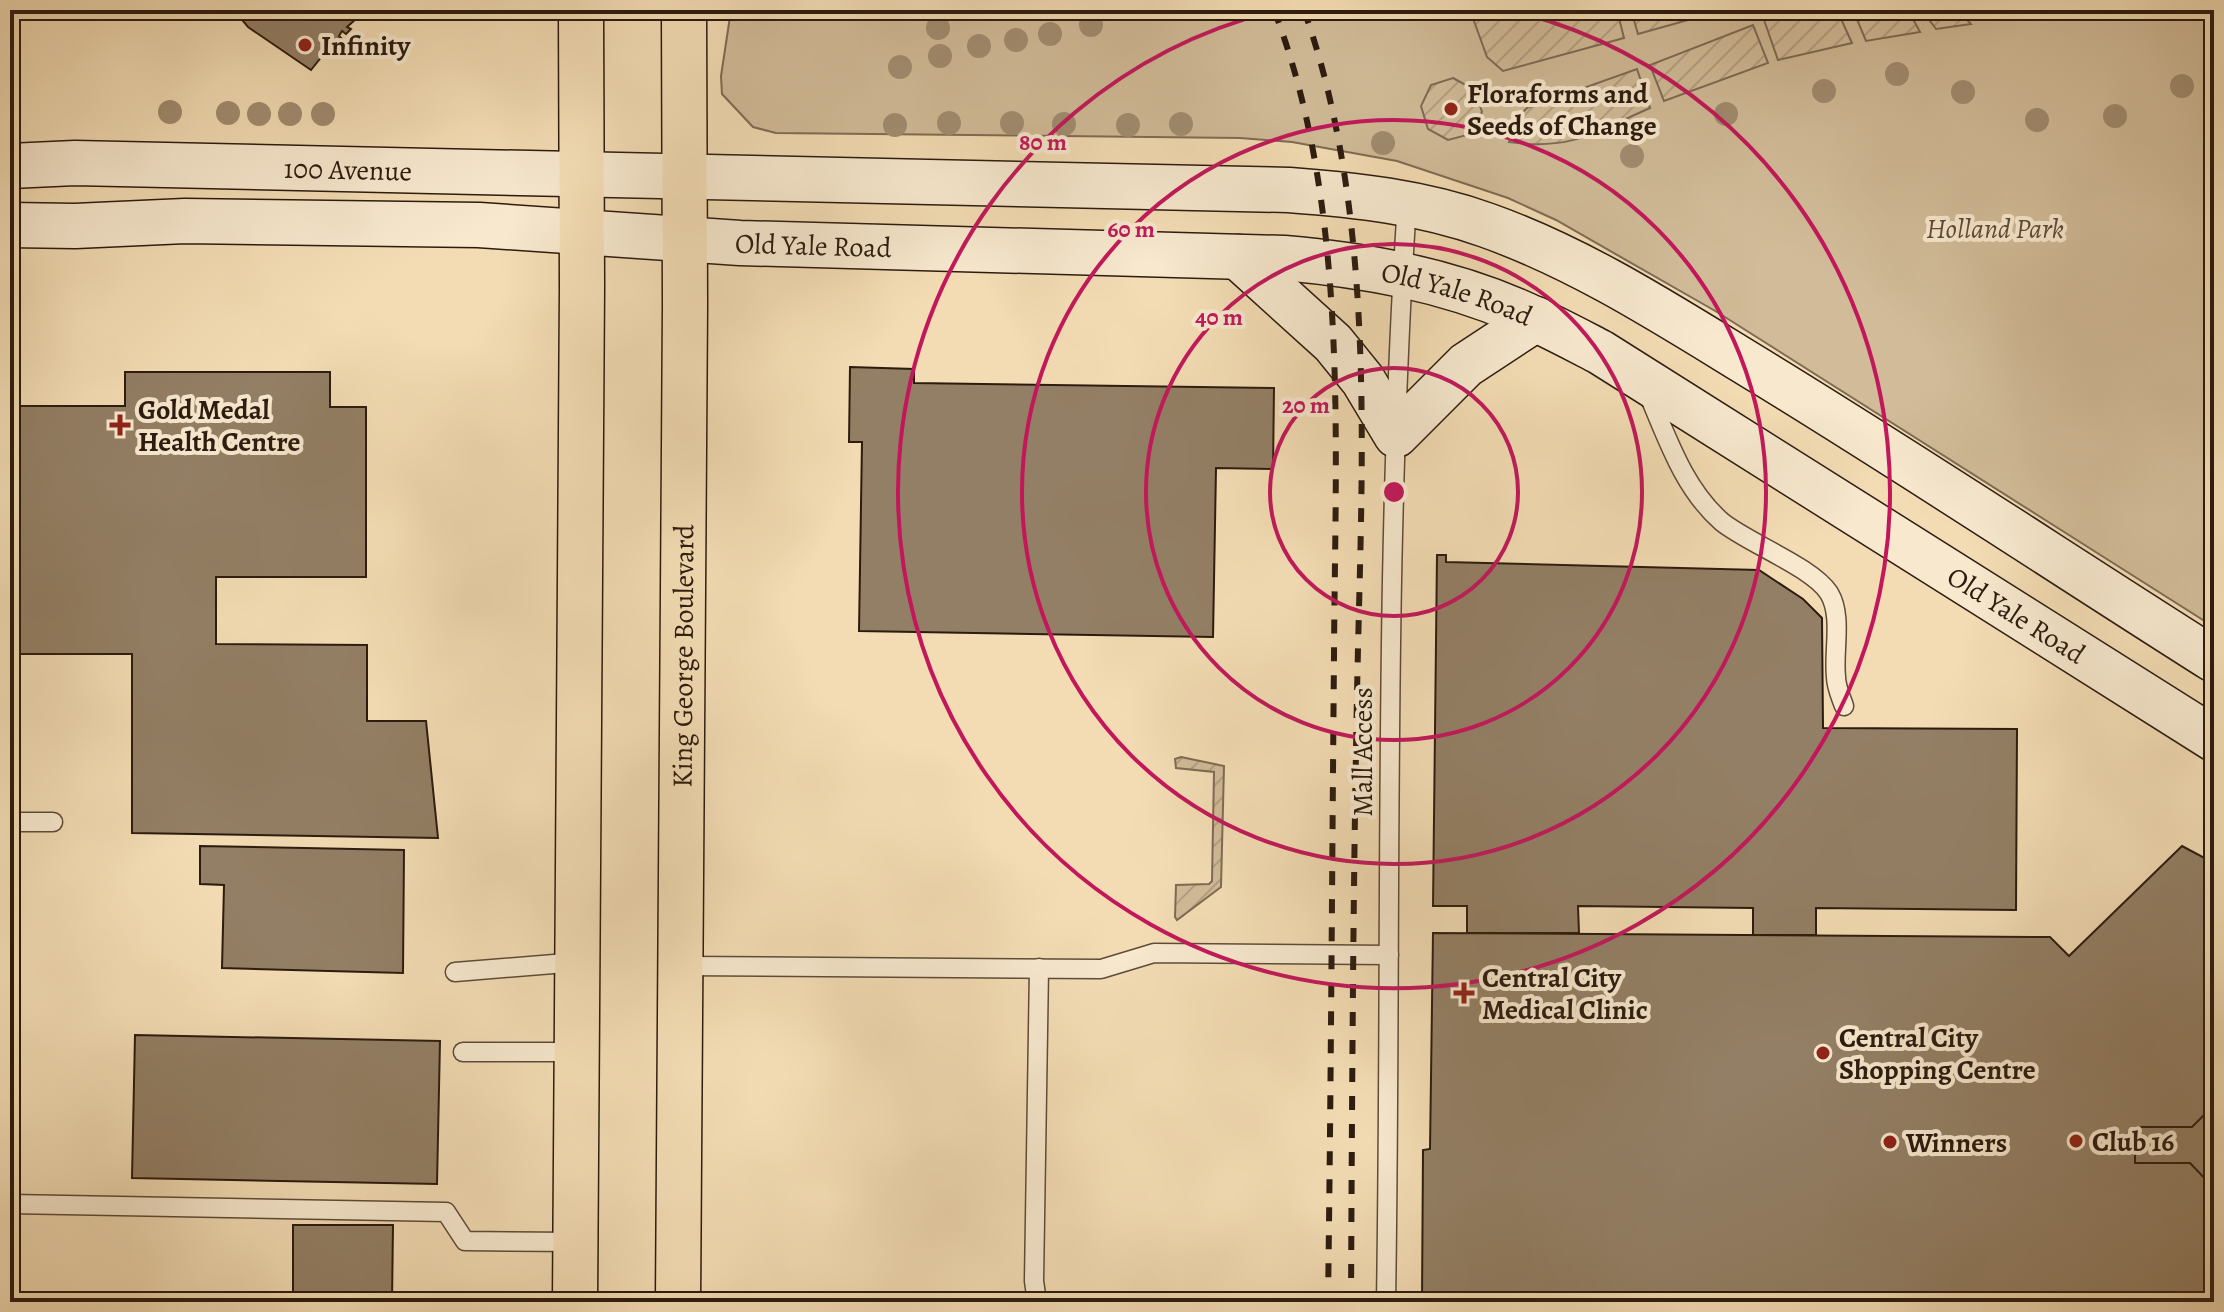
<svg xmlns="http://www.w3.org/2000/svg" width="2224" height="1312" font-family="Alegreya,serif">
<defs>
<pattern id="garden-furrows" width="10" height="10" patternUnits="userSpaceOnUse" patternTransform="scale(2)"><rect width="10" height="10" fill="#d1bb98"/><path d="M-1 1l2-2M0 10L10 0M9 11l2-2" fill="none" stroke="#b4a082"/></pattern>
</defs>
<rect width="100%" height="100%" fill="#f3dcb4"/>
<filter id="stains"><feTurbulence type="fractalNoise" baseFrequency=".0025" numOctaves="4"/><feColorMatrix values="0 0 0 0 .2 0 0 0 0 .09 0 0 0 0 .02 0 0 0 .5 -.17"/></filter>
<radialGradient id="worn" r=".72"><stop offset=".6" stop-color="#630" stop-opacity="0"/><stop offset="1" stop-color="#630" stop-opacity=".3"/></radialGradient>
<!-- green -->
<path fill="#d1bb98" stroke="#7e6b54" stroke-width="2" d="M 731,10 L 2214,10 L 2214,627 L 1717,312 L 1556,220 L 1508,198 L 1397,161 L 1292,142 L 1240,138 L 776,133 L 753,127 L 722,94 L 721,76 Z"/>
<!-- garden -->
<g fill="url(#garden-furrows)" stroke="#7e6b54" stroke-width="2">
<path d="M 1470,10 L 1617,10 L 1624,38 L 1503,71 L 1487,57 Z"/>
<path d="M 1631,10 L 1724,10 L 1638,34 Z"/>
<path d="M 1794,10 L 1837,10 L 1852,43 L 1778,60 L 1764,20 Z"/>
<path d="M 1853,10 L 1908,10 L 1920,32 L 1866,41 Z"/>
<path d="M 1922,10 L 1958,10 L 1971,24 L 1936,29 Z"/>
<path d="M 1753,25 L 1768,63 L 1664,101 L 1650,65 Z"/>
<path d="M 1637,69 L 1650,108 C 1595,132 1571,151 1509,142 L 1517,118 L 1527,108 Z"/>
<path d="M 1453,78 L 1475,90 L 1482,112 L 1471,134 L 1448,140 L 1428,129 L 1421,106 L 1431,85 Z"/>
<path d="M 1181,757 L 1224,766 L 1221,887 L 1177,920 L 1175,917 L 1176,885 L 1209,884 L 1212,881 L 1214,772 L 1176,768 L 1175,759 Z"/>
</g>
<!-- building -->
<g fill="#937f65" stroke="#2c1b0f" stroke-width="2">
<path d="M 234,10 L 366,10 L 347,27 L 351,29 L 346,34 L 342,31 L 339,36 L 342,39 L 329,52 L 327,50 L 311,70 L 248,27 Z"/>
<path d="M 850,367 L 914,369 L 914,383 L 1274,388 L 1273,469 L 1216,468 L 1213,637 L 859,631 L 862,442 L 849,442 Z"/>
<path d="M 125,372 L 330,372 L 330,407 L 366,407 L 366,577 L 216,577 L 216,644 L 367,645 L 367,721 L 426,721 L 438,838 L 132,833 L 132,654 L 10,654 L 10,406 L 125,406 Z"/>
<path d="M 1437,555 L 1446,555 L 1446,562 L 1759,570 L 1803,599 L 1822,618 L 1823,728 L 2017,729 L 2016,910 L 1816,908 L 1816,935 L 1753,935 L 1753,908 L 1578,906 L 1579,933 L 1467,933 L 1467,906 L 1433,906 Z"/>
<path d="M 10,842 L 14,842 L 12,944 L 10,944 Z"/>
<path d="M 200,846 L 404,850 L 403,973 L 222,968 L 224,885 L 200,884 Z"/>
<path d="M 2182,846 L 2214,863 L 2214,1302 L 1422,1302 L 1423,1150 L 1430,1149 L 1433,933 L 2050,937 L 2069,956 Z"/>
<path d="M 135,1035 L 440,1041 L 437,1184 L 132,1178 Z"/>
<path d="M 10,1049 L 18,1049 L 15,1174 L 10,1174 Z"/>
<path d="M 2214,1105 L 2214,1188 L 2190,1163 L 2135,1163 L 2135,1127 L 2192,1127 Z"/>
<path d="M 293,1225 L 393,1225 L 392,1302 L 293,1302 Z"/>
</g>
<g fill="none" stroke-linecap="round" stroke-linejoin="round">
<!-- lane casing -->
<g stroke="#5e4b38" stroke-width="21">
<g id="lane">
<path d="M 1647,391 C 1667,437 1683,488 1722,522 C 1748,543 1812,567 1829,593 C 1843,616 1833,651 1836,677 C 1836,687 1841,697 1844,706"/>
<path d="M 10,822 L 53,822"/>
<path d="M 682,966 L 1101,969 L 1154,953 L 1389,955"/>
<path d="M 455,972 L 578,962"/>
<path d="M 463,1052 L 576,1052"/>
<path d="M 10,1204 L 446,1212 L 465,1241 L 575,1242"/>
<path d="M 1037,1302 L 1034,1281 L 1039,968"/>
<path d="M 1386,1302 C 1392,936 1383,569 1407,203"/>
</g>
</g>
<!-- secondary casing -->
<g stroke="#2c1b0f" stroke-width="47">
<g id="secondary">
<path id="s1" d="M 10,166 L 75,163 L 1289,190 C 1356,195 1422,202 1486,225 C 1585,260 1674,319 1763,373 C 1915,466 2064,565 2214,660"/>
<path id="s2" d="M 10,225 L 75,226 L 185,221 L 479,225 L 740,243 L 1284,258 C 1364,265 1443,279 1517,311 C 1545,323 1573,338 1600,352 L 2214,739"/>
<path d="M 1238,257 L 1333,343 L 1363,380 L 1396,435 L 1466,365 L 1536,319"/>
</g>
</g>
<!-- primary casing -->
<g stroke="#2c1b0f" stroke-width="47">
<g id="primary">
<path d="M 575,1302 L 582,287 L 581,10"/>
<path id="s3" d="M 678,1302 L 685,306 L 684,10"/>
</g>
</g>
<!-- lane -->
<use href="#lane" stroke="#f7e8ce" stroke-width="18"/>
<!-- secondary -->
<use href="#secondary" stroke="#f7e8ce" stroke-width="44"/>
<!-- primary -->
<use href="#primary" stroke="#f3dcb4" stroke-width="44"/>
<!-- rail -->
<g stroke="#2c1b0f" stroke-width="6" stroke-dasharray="14 14" stroke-linecap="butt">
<path d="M 1274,10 C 1350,207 1335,448 1334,656 C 1332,871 1331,1087 1328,1302"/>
<path d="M 1304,10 C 1379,221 1361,474 1357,695 C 1353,898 1352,1100 1351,1302"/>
</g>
</g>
<!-- trees -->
<g fill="#a18c70">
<circle cx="1091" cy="25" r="12"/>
<circle cx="938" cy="28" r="12"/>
<circle cx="1050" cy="34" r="12"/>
<circle cx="1016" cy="40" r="12"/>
<circle cx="979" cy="46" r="12"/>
<circle cx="940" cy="56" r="12"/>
<circle cx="900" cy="67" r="12"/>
<circle cx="1897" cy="74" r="12"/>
<circle cx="2182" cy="86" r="12"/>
<circle cx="1824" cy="91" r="12"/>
<circle cx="1963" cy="92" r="12"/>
<circle cx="170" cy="112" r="12"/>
<circle cx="228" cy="113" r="12"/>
<circle cx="259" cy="114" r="12"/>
<circle cx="290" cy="114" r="12"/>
<circle cx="323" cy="114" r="12"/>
<circle cx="1726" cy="114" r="12"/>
<circle cx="2115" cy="116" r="12"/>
<circle cx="2037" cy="120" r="12"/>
<circle cx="949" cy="123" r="12"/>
<circle cx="1012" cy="123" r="12"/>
<circle cx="1064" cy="124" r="12"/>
<circle cx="1181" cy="124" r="12"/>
<circle cx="895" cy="125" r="12"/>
<circle cx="1128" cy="125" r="12"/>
<circle cx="1383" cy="143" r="12"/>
<circle cx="1632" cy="156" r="12"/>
</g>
<!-- distance rings -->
<g fill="none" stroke="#c2185b" stroke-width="4">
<circle cx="1394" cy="492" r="124"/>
<circle cx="1394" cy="492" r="248"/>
<circle cx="1394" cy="492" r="372"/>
<path d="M1514 11A496 496 0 1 1 1274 11"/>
</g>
<!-- markers -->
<g fill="#8f2418" stroke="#f7e8ce" stroke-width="3">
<circle cx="305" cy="45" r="8"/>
<circle cx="1451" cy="109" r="8"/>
<path d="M116 413h8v8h8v8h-8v8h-8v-8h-8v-8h8z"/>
<path d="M1460 981h8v8h8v8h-8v8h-8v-8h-8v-8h8z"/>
<circle cx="1823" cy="1053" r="8"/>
<circle cx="2076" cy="1141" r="8"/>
<circle cx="1890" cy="1142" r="8"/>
</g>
<g text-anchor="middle" stroke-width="8" stroke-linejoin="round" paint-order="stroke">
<!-- poi labels -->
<g font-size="28" font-weight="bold" fill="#2c1b0f" stroke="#f7e8ce" text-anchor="start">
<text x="321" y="55">Infinity</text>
<text x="1467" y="103">Floraforms and<tspan x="1467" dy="32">Seeds of Change</tspan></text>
<text x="138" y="419">Gold Medal<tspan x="138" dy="32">Health Centre</tspan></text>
<text x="1482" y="987">Central City<tspan x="1482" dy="32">Medical Clinic</tspan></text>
<text x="1839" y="1047">Central City<tspan x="1839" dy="32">Shopping Centre</tspan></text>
<text x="2092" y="1151">Club 16</text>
<text x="1906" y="1152">Winners</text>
</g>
<!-- street labels -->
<g font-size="28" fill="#2c1b0f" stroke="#f7e8ce">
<text dy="10" stroke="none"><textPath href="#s1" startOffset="338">100 Avenue</textPath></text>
<text dy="10" stroke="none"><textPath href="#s2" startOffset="804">Old Yale Road</textPath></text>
<text dy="10" stroke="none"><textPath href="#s2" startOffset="1452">Old Yale Road</textPath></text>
<text dy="10" stroke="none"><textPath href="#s2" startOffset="2100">Old Yale Road</textPath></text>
<text dy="10" stroke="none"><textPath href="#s3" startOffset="646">King George Boulevard</textPath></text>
<text transform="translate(1362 752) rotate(-90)" y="10">Mall Access</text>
</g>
<!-- park labels -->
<g font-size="28" font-style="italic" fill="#5e4b38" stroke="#f7e8ce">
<text x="1995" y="238">Holland Park</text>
</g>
</g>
<circle cx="1394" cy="492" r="12" fill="#c2185b" stroke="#f7e8ce" stroke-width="4"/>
<g font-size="24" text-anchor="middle" font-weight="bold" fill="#c2185b" stroke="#f7e8ce" stroke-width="8" stroke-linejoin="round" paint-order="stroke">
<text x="1043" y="150">80 m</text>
<text x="1131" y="237">60 m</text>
<text x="1219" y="325">40 m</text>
<text x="1306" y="413">20 m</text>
</g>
<!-- margin -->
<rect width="2224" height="1312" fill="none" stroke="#f3dcb4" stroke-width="40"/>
<rect x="12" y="12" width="2200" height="1288" fill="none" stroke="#2c1b0f" stroke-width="4"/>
<rect x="20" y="20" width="2184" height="1272" fill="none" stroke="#2c1b0f" stroke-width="2"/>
<rect width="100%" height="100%" filter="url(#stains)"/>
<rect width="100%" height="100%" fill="url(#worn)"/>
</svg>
